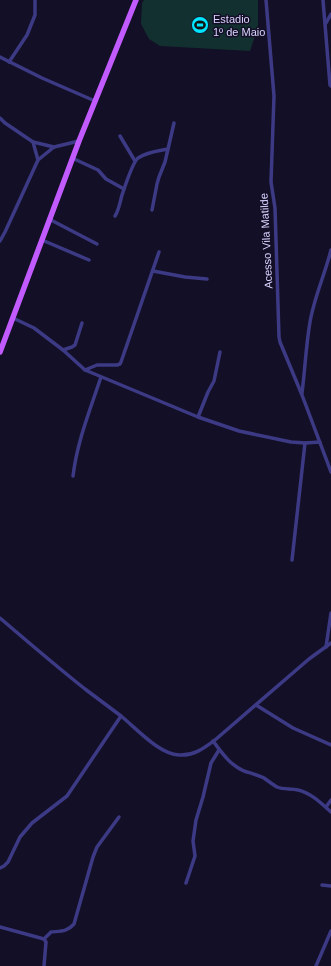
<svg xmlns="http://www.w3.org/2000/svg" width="331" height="966" font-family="Helvetica,sans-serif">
<rect width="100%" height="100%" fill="#130f26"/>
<!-- green -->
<path fill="#12302f" d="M 144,0 L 258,0 L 258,27 L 250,51 L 160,46 L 149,39 L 141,24 L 142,3 Z"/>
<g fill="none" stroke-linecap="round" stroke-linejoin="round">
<!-- street -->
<g stroke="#3d3a85" stroke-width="3.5">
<path d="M 266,0 L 274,96 L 271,182 L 275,208 L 279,337 L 280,342 L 302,395 L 331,472"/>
<path d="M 323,0 L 330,85 L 331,86"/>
<path d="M 326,23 L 331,14"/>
<path d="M 0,57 L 42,78 L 95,101"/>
<path d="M 9,62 L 27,35 L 35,15 L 35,0"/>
<path d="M 0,118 L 5,123 L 33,142 L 54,147"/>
<path d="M 120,136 L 135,161"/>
<path d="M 33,142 L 38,160"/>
<path d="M 72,158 L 98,170 L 106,179 L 124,189"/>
<path d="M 152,210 L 157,184 L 159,177 L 165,162 L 174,123"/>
<path d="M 115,216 C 119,210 120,202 122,195 C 125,187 132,163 138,158 C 147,152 158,151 168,149"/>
<path d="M 49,219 L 97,244"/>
<path d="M 42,240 L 89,260"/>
<path d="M 0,241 L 5,232 L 38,160 L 54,147 L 79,141"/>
<path d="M 153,271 L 185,277 L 207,279"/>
<path d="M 13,318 L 34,328 L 63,350 L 85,370 L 198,417 L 239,431 L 291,442 L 305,443 L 320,442"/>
<path d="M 63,350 L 72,347 L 75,345 L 82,323"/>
<path d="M 85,370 L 97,365 L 117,365 L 120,364 L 121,362 L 159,252"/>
<path d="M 302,393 C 305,370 306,345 310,322 C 314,298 325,274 331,250"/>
<path d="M 198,417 L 208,392 L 214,381 L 220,352"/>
<path d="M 73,476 C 77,442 90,410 101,377"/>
<path d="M 292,560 L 305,443"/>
<path d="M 0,618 C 28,642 56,666 85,689 C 97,698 109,707 121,716 C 137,729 159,754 179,755 C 194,756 204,748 215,740 L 309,659 L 331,643"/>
<path d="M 326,647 L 331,613"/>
<path d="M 256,705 L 293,728 L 331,745"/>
<path d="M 213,741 C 222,753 230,765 244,771 C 250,773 258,775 264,778 C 268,781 272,784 277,787 C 284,790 291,788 298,790 C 311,793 321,803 331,812"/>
<path d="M 326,807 L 331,800"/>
<path d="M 0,868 L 4,866 L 8,862 L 20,837 L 32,823 L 67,796 L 121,716"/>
<path d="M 186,883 L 195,856 L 193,841 L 196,820 L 203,797 L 211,763 L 219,750"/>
<path d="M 322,885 L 331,886"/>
<path d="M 0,927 L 44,939 L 46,942 L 44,966"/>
<path d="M 44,939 L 51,932 C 61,931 67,932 74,924 L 93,857 L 97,847 L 119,817"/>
<path d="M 316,966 L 331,931"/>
</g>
<!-- primary -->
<path stroke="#c25bff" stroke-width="5.5" d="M 0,352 L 79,141 L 136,0"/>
</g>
<!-- icons -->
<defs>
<g id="stadium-disc" transform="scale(0.9)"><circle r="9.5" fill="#00e5ff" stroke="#130f26"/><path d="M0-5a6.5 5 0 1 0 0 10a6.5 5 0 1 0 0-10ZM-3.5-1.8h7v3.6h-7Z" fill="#111"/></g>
</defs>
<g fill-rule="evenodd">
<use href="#stadium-disc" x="200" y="25"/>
</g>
<g text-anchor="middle" stroke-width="3" stroke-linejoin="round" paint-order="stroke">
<!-- poi labels -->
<g font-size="11" fill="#d9d4ff" stroke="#130f26" text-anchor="start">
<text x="213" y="23">Estadio<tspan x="213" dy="13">1º de Maio</tspan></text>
</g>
<!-- street labels -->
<g font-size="11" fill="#d9d4ff" stroke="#130f26">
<text transform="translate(266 241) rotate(-93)" y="4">Acesso Vila Matilde</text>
</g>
</g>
</svg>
